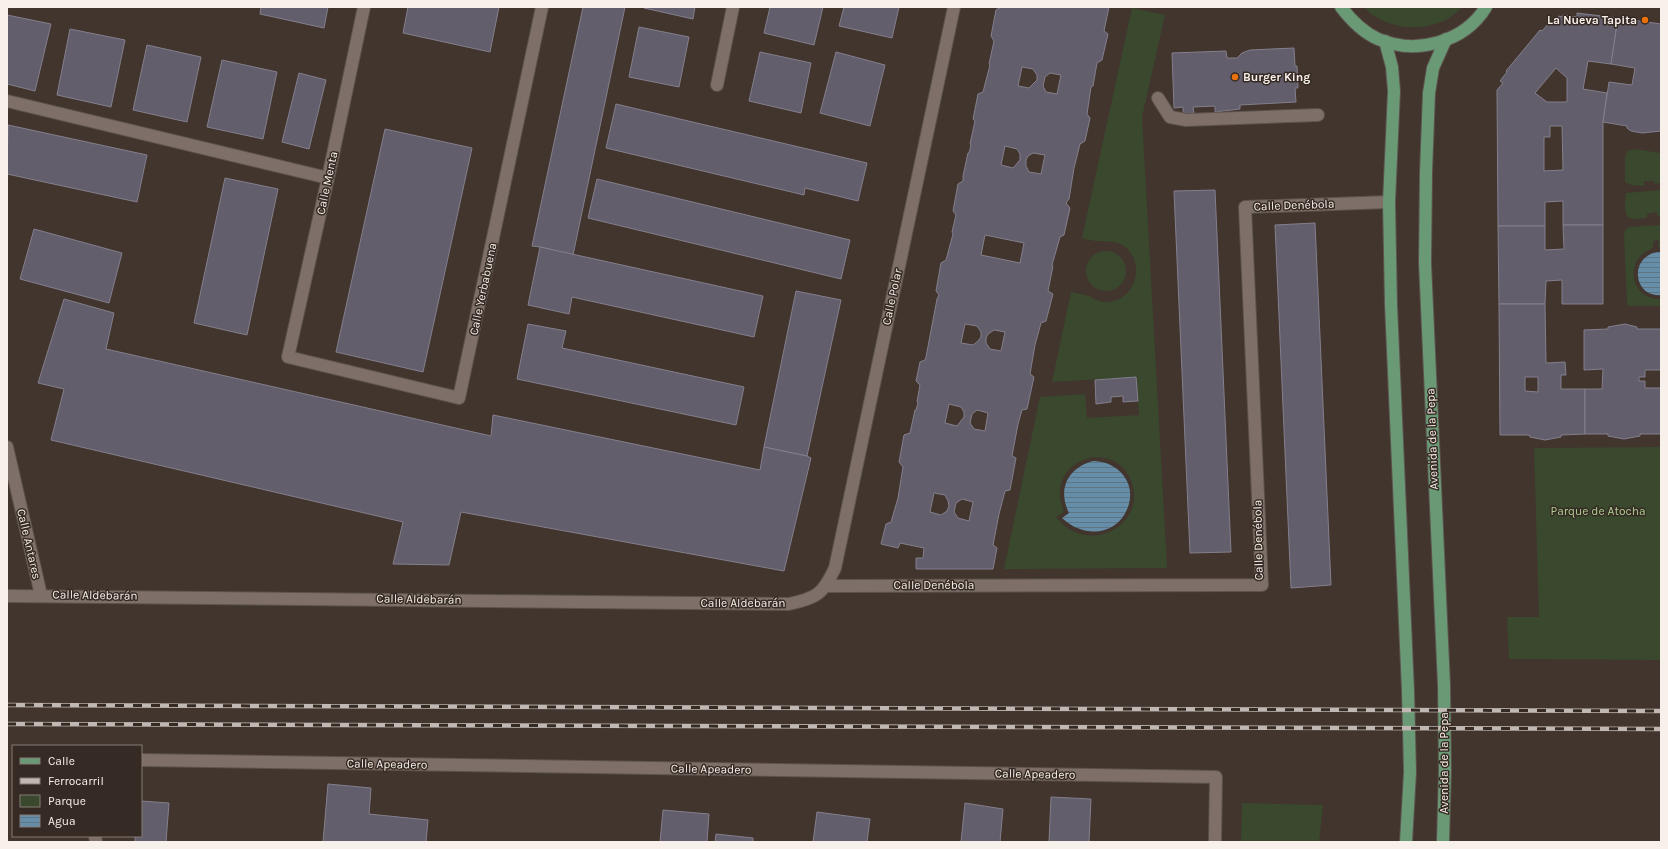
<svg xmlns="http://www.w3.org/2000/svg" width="1668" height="849" font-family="Karla,sans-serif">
<defs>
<pattern id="water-rules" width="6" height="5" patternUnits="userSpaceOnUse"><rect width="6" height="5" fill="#678ea9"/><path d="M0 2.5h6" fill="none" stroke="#5d7686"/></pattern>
</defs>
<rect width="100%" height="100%" fill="#41352e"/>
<!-- green -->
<g fill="#3a482e" fill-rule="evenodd">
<path d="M 1364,7 L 1462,7 C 1442,31 1402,33 1376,17 C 1371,15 1368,10 1364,7 Z"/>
<path d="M 1132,8 L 1165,15 L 1142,117 L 1167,568 L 1004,569 L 1040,397 L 1085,394 L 1087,418 L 1139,415 L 1136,377 L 1052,382 L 1071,292 C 1076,293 1081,294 1086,295 C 1094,298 1099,303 1109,302 C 1136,300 1146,262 1124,246 C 1115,240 1108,242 1098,241 C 1093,241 1087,239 1082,238 ZM 1093,457 C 1107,457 1120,461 1127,473 C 1156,519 1090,561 1056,517 L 1064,512 C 1053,485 1065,463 1093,457 Z"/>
<path d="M 1634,149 L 1661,153 L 1661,183 L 1654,184 L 1654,181 L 1644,181 L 1644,186 L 1631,185 L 1625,182 L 1625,156 L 1628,151 Z"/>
<path d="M 1661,190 L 1661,216 L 1657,217 L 1657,212 L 1647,214 L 1647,218 C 1642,218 1635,220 1630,218 C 1623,215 1625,199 1626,193 Z"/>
<path d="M 1661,225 L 1661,248 L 1658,246 L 1659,241 L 1656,240 L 1653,242 L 1653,248 C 1621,260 1632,301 1661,299 L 1661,306 L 1629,306 L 1627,303 L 1624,235 L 1625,230 L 1629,227 Z"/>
<circle cx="1106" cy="271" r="20"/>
<path d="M 1661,447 L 1661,660 L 1509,659 L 1507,617 L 1539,617 L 1534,448 Z"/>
<path d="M 1242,803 L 1323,805 L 1319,842 L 1241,842 Z"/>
</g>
<!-- water -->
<g fill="url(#water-rules)">
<path d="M 1657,252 L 1661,252 L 1661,295 C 1634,298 1628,258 1657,252 Z"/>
<path d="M 1093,461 C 1117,461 1137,482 1128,507 C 1117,537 1083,538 1062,518 L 1069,513 C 1057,489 1068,468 1093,461 Z"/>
</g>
<!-- building -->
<g fill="#635e6b" stroke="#847f8c" fill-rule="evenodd">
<path d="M 261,7 L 328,7 L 324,28 L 260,14 Z"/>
<path d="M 408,7 L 499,7 L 490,52 L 403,33 Z"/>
<path d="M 583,7 L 625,7 L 573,255 L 540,247 L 532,246 Z"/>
<path d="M 644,7 L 695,7 L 693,19 L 644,8 Z"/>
<path d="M 770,7 L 823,7 L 814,45 L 764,33 Z"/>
<path d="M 844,7 L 899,7 L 892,38 L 839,26 Z"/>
<path d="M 1001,7 L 1109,7 L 1104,31 L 1108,34 L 1102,60 L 1097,63 L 1093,86 L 1091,87 L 1087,114 L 1090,118 L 1085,141 L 1080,144 L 1074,168 L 1069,199 L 1066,203 L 1070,208 L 1064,235 L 1060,237 L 1052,265 L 1053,266 L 1048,291 L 1053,294 L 1046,321 L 1041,323 L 1035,345 L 1030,374 L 1034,377 L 1027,409 L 1022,410 L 1018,424 L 1012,456 L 1016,458 L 1010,490 L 1005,491 L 999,514 L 993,545 L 997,548 L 993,569 L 916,569 L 916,558 L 923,558 L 924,548 L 900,543 L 898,548 L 881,544 L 886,524 L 891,522 L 898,498 L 903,467 L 899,462 L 904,435 L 910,433 L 915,410 L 916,410 L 918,403 L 917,402 L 920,385 L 916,381 L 920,362 L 925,360 L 926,357 L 937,299 L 939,295 L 936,291 L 941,263 L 946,260 L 953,234 L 952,232 L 956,215 L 953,211 L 958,184 L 963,181 L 963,176 L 968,153 L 969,153 L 971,145 L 970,144 L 975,121 L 973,119 L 978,94 L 983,92 L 990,65 L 989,64 L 994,41 L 991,36 L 996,10 ZM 1022,67 L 1033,69 L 1037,75 L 1037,80 L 1029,88 L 1018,86 ZM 1050,73 L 1061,75 L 1057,94 L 1046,92 L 1043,86 L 1045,77 ZM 1005,146 L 1017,149 L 1020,154 L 1020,160 L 1013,168 L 1001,165 ZM 1033,153 L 1045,155 L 1041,174 L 1029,172 L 1026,166 L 1026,160 L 1028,156 ZM 985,235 L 1024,243 L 1020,263 L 981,255 ZM 965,324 L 977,326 L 981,332 L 981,337 L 978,341 L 973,345 L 961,343 ZM 994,330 L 1005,332 L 1001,351 L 990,349 L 986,343 L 986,338 L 988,334 ZM 949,404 L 961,407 L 964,412 L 964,417 L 957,426 L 945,423 ZM 977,410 L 988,413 L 985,431 L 974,429 L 970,423 L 972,414 ZM 934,493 L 945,495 L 948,501 L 949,506 L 947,511 L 941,515 L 930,512 ZM 962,499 L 973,502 L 969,521 L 958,518 L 954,512 L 956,503 Z"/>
<path d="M 1577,13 L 1618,18 L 1611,64 L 1588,61 L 1583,89 L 1607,93 L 1603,122 L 1603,225 L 1563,225 L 1563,201 L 1545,202 L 1545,226 L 1498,226 L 1497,90 L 1503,83 L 1500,81 L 1507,72 L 1506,71 L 1540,30 L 1542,31 L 1549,23 L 1552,25 L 1559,16 L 1562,17 L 1563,15 L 1577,17 ZM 1556,68 L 1567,78 L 1567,102 L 1547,102 L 1535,93 ZM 1550,126 L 1562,126 L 1563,170 L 1544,171 L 1544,137 L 1550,137 Z"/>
<path d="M 7,15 L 51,24 L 35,91 L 7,84 Z"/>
<path d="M 1618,18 L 1661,24 L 1661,131 L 1642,133 L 1631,131 L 1627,128 L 1627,126 L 1603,122 L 1609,82 L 1632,85 L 1635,68 L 1611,64 Z"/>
<path d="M 639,27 L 689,37 L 679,87 L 629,77 Z"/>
<path d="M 70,29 L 125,40 L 111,107 L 57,95 Z"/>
<path d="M 147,45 L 201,57 L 187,122 L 133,110 Z"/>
<path d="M 1294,48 L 1295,66 L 1297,66 L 1298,88 L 1295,88 L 1296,102 L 1240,105 L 1240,109 L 1215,112 L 1215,106 L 1193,107 L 1194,113 L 1183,114 L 1183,107 L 1174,108 L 1172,53 L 1226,51 L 1227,58 L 1237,58 L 1242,53 L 1250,50 Z"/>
<path d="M 760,52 L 811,63 L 801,113 L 749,101 Z"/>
<path d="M 836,52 L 885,65 L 870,126 L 820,113 Z"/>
<path d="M 222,60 L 277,72 L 263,139 L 207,127 Z"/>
<path d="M 299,73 L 326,80 L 309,149 L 282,142 Z"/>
<path d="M 616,104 L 867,163 L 858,201 L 805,188 L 804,195 L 606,148 Z"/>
<path d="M 8,125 L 147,155 L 137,202 L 7,174 Z"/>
<path d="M 385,129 L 472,148 L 423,372 L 336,352 Z"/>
<path d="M 225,178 L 278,189 L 247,335 L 194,323 Z"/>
<path d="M 597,179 L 850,240 L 841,279 L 588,218 Z"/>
<path d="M 1215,190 L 1231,552 L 1190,553 L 1174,191 Z"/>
<path d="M 1315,223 L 1331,585 L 1291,588 L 1275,225 Z"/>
<path d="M 1563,225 L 1603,225 L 1603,304 L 1562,304 L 1562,280 L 1546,281 L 1545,304 L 1499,304 L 1498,226 L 1545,226 L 1545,250 L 1564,249 Z"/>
<path d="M 34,229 L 122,253 L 109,303 L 20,279 Z"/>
<path d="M 540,247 L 763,296 L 754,337 L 572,297 L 569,314 L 528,305 Z"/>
<path d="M 796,291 L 841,300 L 807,456 L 764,447 Z"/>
<path d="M 64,299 L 114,313 L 106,349 L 491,436 L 493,415 L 760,470 L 764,447 L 807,456 L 811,458 L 784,571 L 461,512 L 449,565 L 393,564 L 403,522 L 51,440 L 64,389 L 38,383 Z"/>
<path d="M 1499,304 L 1545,304 L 1546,363 L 1565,362 L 1566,375 L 1561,375 L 1561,389 L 1585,389 L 1585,434 L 1561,435 L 1561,437 L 1545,440 L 1530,437 L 1529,435 L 1500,435 ZM 1525,377 L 1538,377 L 1538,392 L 1525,391 Z"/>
<path d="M 528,324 L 566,331 L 562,348 L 744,387 L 736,425 L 517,379 Z"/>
<path d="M 1625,324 L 1637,327 L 1637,329 L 1661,329 L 1661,370 L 1645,370 L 1645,377 L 1639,377 L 1639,381 L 1645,381 L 1645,388 L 1661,388 L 1661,434 L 1640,434 L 1640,436 L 1624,439 L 1608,436 L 1608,434 L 1585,434 L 1585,389 L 1602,389 L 1603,369 L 1584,370 L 1584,330 L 1608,329 L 1608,327 Z"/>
<path d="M 1136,377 L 1138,401 L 1123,402 L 1123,396 L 1111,397 L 1111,402 L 1096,404 L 1095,380 Z"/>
<path d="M 328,784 L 371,788 L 369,814 L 428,820 L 426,842 L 323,842 Z"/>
<path d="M 1051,797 L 1091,799 L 1089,842 L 1049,842 Z"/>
<path d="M 141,801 L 169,803 L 166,842 L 135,842 L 135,836 L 141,836 Z"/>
<path d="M 965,803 L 1003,809 L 1000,842 L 961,842 Z"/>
<path d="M 663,810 L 709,814 L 707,842 L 660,842 Z"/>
<path d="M 817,812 L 870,819 L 867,842 L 813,842 Z"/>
<path d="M 716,834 L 753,838 L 753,842 L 715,842 Z"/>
</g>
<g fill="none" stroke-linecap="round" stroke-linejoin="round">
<!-- minor casing -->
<g stroke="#5d534d" stroke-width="14">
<g id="minor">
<path d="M 364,7 L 328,178 L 288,357 L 459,398 L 542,7"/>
<path d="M 717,85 L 733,7"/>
<path d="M 1158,98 L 1170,117 L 1186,120 L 1318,115"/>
<path d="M 7,101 L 328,178"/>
<path d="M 7,447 L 41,595"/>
<path d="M 827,586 L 1262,585 L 1245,207 L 1389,202"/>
<path d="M 7,596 L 789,604 C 817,598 823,594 835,568 L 954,7"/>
<path d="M 141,760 L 1216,777 L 1215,842"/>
<path d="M 95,836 L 96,842"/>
</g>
</g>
<!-- major casing -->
<g stroke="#5d534d" stroke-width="14">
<g id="major">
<path d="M 1341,7 C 1351,20 1362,32 1378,39 C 1415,55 1464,43 1486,7"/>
<path d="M 1385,41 L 1392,67 L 1394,91 L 1389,202 L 1391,305 L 1408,691 L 1410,772 L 1406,842"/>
<path d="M 1443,842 L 1445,770 L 1444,685 L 1425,263 L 1426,172 L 1429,93 L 1433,68 L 1446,39"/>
</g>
</g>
<!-- minor -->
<use href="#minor" stroke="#7e7069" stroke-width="12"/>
<!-- major -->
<use href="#major" stroke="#6a9976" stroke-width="12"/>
<!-- rail casing -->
<g stroke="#c1b8b3" stroke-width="4.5">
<g id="rail">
<path d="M 7,705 L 1661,711"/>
<path d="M 7,724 L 1661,729"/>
</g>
</g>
<!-- rail -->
<use href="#rail" stroke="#362b24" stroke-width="3" stroke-dasharray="9" stroke-linecap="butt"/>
</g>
<!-- markers -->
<g fill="#e8710a" stroke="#362b24" stroke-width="1.5">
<circle cx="1645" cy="20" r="4"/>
<circle cx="1235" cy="77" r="4"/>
</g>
<g text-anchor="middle" stroke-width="3" stroke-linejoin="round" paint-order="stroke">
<!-- poi labels -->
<g font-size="12" font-weight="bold" fill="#f8f0eb" stroke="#362b24" text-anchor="end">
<text x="1637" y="24">La Nueva Tapita</text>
<text x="1243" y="81" text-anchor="start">Burger King</text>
</g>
<!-- street labels -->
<g font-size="12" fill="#f8f0eb" stroke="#362b24">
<text transform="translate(327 183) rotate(-78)" y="4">Calle Menta</text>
<text transform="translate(1294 205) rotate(-2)" y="4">Calle Denébola</text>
<text transform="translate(483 289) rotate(-78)" y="4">Calle Yerbabuena</text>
<text transform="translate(892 297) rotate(-78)" y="4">Calle Polar</text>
<text transform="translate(1432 439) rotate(-92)" y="4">Avenida de la Pepa</text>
<text transform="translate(1258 540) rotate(-91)" y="4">Calle Denébola</text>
<text transform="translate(29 544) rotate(77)" y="4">Calle Antares</text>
<text x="934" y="589">Calle Denébola</text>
<text transform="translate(95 595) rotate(1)" y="4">Calle Aldebarán</text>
<text transform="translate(419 599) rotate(1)" y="4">Calle Aldebarán</text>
<text x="743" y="607">Calle Aldebarán</text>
<text transform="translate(1444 763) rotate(-90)" y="4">Avenida de la Pepa</text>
<text transform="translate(387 764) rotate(1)" y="4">Calle Apeadero</text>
<text transform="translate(711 769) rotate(1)" y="4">Calle Apeadero</text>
<text transform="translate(1035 774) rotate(1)" y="4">Calle Apeadero</text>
</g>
<!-- park labels -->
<g font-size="12" fill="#aecf92" stroke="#362b24">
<text x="1598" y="515">Parque de Atocha</text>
</g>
</g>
<!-- border -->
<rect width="1668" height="849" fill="none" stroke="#f8f0eb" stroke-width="16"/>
<!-- legend -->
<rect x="12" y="745" width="130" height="92" fill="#362b24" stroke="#847a74"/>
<rect x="20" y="758" width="20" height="6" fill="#6a9976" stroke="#847a74"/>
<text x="48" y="765" font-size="12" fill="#f8f0eb">Calle</text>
<rect x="20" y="778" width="20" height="6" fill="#c1b8b3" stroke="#847a74"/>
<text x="48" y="785" font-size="12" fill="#f8f0eb">Ferrocarril</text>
<rect x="20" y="795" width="20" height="12" fill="#3a482e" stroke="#847a74"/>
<text x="48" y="805" font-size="12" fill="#f8f0eb">Parque</text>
<rect x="20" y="815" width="20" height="12" fill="url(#water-rules)" stroke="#847a74"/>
<text x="48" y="825" font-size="12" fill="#f8f0eb">Agua</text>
</svg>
